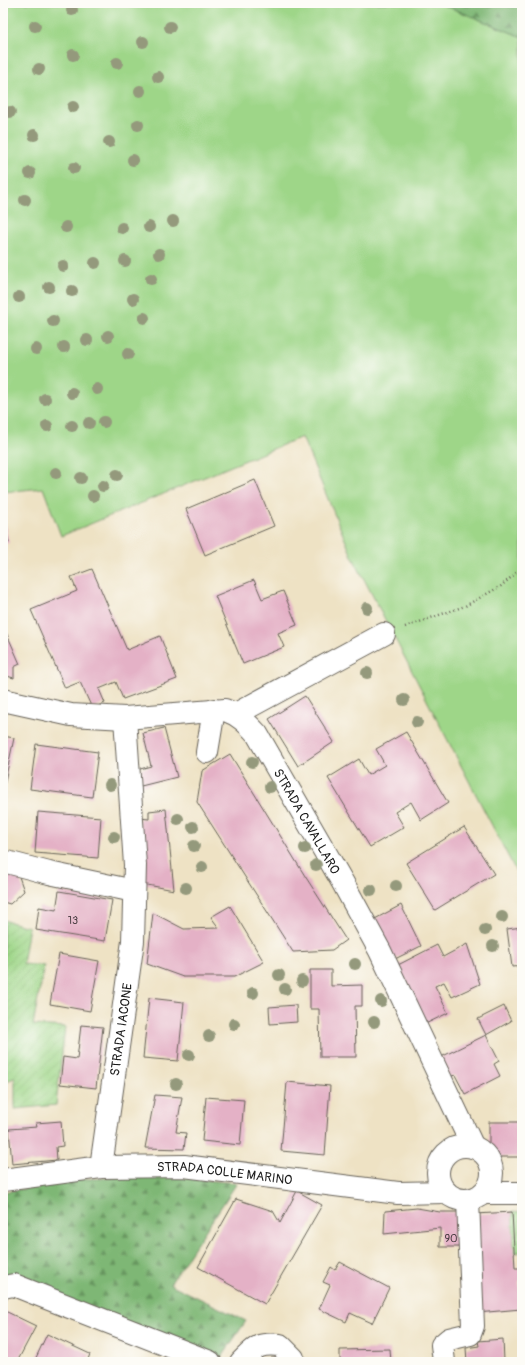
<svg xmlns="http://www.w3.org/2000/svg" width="525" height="1365" font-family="Pangolin,sans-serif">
<defs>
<pattern id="forest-firs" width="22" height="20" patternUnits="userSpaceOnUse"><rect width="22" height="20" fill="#7eb774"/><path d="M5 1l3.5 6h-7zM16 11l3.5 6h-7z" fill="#66945e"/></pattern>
<pattern id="garden-furrows" width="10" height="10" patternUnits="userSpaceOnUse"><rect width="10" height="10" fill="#9ed688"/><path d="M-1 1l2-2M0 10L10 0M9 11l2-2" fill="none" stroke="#88b775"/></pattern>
</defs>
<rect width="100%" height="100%" fill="#fdfcf7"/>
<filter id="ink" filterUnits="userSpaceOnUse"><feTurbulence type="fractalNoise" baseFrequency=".025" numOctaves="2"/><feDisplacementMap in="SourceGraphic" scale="8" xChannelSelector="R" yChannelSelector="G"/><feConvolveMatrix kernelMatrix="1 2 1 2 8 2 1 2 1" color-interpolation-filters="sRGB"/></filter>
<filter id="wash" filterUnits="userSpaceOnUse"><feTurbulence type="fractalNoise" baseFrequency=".012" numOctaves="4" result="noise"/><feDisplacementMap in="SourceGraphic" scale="16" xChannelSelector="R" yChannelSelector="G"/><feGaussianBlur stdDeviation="0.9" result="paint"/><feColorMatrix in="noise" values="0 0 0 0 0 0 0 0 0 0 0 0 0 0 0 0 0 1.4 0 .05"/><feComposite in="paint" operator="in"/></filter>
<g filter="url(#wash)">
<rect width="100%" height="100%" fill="#eee2c4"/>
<!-- grass -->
<path fill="#9ed688" stroke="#5d7952" d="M 3,3 L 439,3 L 522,37 L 522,883 L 352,556 L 302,437 L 61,536 L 43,488 L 3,492 Z"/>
<!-- forest -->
<g fill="url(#forest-firs)" stroke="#4d6a48">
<path d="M 439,3 L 522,3 L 522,37 Z"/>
<path d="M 162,1176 L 237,1183 L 170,1284 L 246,1321 L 218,1362 L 3,1278 L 3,1192 L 86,1179 Z"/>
</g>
<!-- garden -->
<g fill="url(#garden-furrows)" stroke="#5d7952">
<path d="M 3,920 L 29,927 L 23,964 L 44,966 L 33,1025 L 65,1027 L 56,1105 L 15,1109 L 15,1078 L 3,1082 Z"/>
<path d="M 522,1211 L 522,1252 L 514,1253 L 512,1212 Z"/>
</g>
<g id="blocks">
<!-- building -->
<g fill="#e4b1c6">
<path d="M 255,480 L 274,526 L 205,555 L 186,509 Z"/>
<path d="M 3,515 L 9,543 L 3,544 Z"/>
<path d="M 92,569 L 127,650 L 160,636 L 177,679 L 123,699 L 116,682 L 99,689 L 105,703 L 92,708 L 80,682 L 65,688 L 31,610 L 77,591 L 71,577 Z"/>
<path d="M 254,580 L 262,599 L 283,591 L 297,625 L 278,633 L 284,647 L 243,664 L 215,596 Z"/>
<path d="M 3,625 L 20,664 L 14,667 L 14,678 L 3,675 Z"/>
<path d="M 305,696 L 334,742 L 298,766 L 269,719 Z"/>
<path d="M 164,728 L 177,777 L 137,787 L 133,771 L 151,766 L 143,733 Z"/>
<path d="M 406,732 L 448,803 L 421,820 L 411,802 L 395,812 L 404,827 L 370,847 L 328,778 L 359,759 L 368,775 L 385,765 L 376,749 Z"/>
<path d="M 3,736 L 14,738 L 4,786 L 3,786 Z"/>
<path d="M 36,744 L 98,752 L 92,797 L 30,789 Z"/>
<path d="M 230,754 L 305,876 L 346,940 L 332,950 L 293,952 L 197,802 L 202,771 Z"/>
<path d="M 166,809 L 174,890 L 142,884 L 139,818 L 149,819 L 149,811 Z"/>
<path d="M 38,812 L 101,817 L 98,858 L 35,853 Z"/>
<path d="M 464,827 L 494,874 L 435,910 L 406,863 Z"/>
<path d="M 3,864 L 16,868 L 24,891 L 10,904 L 3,902 Z"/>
<path d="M 59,891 L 112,900 L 105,941 L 36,930 L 39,907 L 56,910 Z"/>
<path d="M 401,905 L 421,946 L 393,960 L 373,920 Z"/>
<path d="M 230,906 L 264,962 L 234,977 L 183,977 L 147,964 L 153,913 L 184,929 L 219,928 L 211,917 Z"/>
<path d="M 522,927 L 522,966 L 512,967 L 507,929 Z"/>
<path d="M 467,944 L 480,984 L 452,997 L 444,982 L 435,986 L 448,1013 L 419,1027 L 396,966 L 437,945 L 443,957 Z"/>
<path d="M 59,954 L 99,961 L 90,1011 L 50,1004 Z"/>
<path d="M 310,970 L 331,970 L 331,986 L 362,985 L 362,1006 L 355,1006 L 356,1057 L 320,1057 L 319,1009 L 310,1009 Z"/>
<path d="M 149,998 L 184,1002 L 178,1061 L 143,1058 Z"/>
<path d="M 296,1005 L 297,1022 L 270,1024 L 269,1007 Z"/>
<path d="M 504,1006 L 511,1021 L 486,1035 L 478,1019 Z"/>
<path d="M 81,1025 L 103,1027 L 96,1088 L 60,1084 L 63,1057 L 77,1059 Z"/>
<path d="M 486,1035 L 499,1061 L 494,1064 L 500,1076 L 465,1094 L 455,1075 L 449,1077 L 439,1058 Z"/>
<path d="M 287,1082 L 330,1086 L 325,1155 L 281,1151 Z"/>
<path d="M 155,1095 L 182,1097 L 176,1132 L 186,1133 L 184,1149 L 145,1148 Z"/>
<path d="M 206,1097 L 244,1100 L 240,1145 L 202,1141 Z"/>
<path d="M 61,1121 L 63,1146 L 56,1147 L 57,1160 L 12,1164 L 9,1129 L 37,1127 L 36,1123 Z"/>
<rect x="489" y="1122" width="33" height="35"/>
<path d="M 297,1191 L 322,1205 L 265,1304 L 198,1267 L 236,1199 L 273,1211 L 280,1223 Z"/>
<path d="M 417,1208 L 440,1212 L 463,1212 L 463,1247 L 440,1247 L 440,1228 L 384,1234 L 385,1211 Z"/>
<path d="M 512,1212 L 515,1268 L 522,1268 L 522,1281 L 519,1281 L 521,1309 L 477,1313 L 475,1214 Z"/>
<path d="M 340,1262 L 389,1288 L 372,1323 L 350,1313 L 346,1322 L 319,1309 L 330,1285 L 323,1282 L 331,1267 L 335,1270 Z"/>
<path d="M 3,1310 L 36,1326 L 17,1362 L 3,1362 Z"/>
<path d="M 47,1334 L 90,1354 L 87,1362 L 34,1362 Z"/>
<path d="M 503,1339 L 504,1361 L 509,1360 L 509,1362 L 467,1362 L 466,1348 L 479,1346 L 478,1341 Z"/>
<path d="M 390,1349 L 391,1362 L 340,1362 L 340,1350 Z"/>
</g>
</g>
</g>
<g filter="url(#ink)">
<use href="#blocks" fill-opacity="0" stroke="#666157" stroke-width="1"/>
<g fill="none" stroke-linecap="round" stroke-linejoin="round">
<!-- minor casing -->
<g stroke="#666157" stroke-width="24">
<g id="minor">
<path id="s1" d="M 3,700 L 71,715 L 125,718 L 225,710 C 239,715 247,723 257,734 L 343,883 L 380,951 L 473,1147"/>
<path d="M 236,714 L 384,634"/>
<path d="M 207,752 L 214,710"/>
<path d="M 3,861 L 49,873 L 134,891"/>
<circle cx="465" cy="1173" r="27"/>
<path id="s2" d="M 101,1167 L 133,941 L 135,865 L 125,718"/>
<path id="s3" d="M 3,1180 L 101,1167 L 184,1166 L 398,1193 L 446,1192"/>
<path d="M 483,1193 L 522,1193"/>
<path d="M 3,1287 L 14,1285 L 29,1291 L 210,1362"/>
<path d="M 241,1362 C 256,1347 257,1343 280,1345 L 293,1358"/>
<path d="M 444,1362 L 442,1345 L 449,1339 L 470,1334 L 473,1326 L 468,1200"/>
</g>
</g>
<!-- path -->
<path stroke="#666157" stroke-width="2.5" stroke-dasharray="1 3" stroke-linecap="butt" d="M 405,627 L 465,606 L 501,586 L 522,568"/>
<!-- minor -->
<use href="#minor" stroke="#fff" stroke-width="22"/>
</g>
<!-- trees -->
<g fill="#94997c">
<circle cx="72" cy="10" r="6"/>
<circle cx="35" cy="26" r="6"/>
<circle cx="170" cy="27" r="6"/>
<circle cx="143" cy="42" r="6"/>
<circle cx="73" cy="55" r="6"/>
<circle cx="117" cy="63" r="6"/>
<circle cx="39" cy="69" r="6"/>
<circle cx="158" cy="77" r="6"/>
<circle cx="140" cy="91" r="6"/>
<circle cx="73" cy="107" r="6"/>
<circle cx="10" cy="112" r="6"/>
<circle cx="138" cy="125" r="6"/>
<circle cx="34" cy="135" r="6"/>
<circle cx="109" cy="142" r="6"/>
<circle cx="133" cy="160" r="6"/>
<circle cx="74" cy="168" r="6"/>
<circle cx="30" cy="173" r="6"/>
<circle cx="25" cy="200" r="6"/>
<circle cx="173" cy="221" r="6"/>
<circle cx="66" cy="227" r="6"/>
<circle cx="149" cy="227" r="6"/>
<circle cx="122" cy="228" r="6"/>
<circle cx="159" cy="254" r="6"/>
<circle cx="125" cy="261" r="6"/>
<circle cx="95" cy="263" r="6"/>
<circle cx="63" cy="266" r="6"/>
<circle cx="151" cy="279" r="6"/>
<circle cx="49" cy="287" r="6"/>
<circle cx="72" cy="291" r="6"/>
<circle cx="19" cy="297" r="6"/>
<circle cx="133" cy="299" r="6"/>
<circle cx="144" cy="318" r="6"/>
<circle cx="53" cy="321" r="6"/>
<circle cx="108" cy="336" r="6"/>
<circle cx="87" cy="340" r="6"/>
<circle cx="64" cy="347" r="6"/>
<circle cx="36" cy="349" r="6"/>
<circle cx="128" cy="354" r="6"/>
<circle cx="97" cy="389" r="6"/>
<circle cx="72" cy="393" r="6"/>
<circle cx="45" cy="399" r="6"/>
<circle cx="104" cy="422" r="6"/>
<circle cx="89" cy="423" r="6"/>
<circle cx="47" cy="426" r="6"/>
<circle cx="72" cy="426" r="6"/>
<circle cx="56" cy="473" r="6"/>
<circle cx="117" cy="475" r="6"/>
<circle cx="81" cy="478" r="6"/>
<circle cx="103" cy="486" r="6"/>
<circle cx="93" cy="496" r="6"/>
<circle cx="367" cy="608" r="6"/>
<circle cx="367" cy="673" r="6"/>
<circle cx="404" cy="700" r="6"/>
<circle cx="417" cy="722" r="6"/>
<circle cx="252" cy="762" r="6"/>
<circle cx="110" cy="785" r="6"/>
<circle cx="270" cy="787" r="6"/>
<circle cx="178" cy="819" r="6"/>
<circle cx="193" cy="827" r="6"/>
<circle cx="114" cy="837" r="6"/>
<circle cx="194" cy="846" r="6"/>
<circle cx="305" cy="848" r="6"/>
<circle cx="316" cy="865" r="6"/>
<circle cx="202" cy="867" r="6"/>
<circle cx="396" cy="886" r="6"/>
<circle cx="186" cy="888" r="6"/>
<circle cx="371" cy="890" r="6"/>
<circle cx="502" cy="917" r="6"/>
<circle cx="485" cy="930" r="6"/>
<circle cx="493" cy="946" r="6"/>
<circle cx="355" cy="964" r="6"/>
<circle cx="279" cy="975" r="6"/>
<circle cx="302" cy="981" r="6"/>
<circle cx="285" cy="989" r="6"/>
<circle cx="253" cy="993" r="6"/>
<circle cx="381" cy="1001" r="6"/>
<circle cx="374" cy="1022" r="6"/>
<circle cx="234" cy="1024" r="6"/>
<circle cx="209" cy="1036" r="6"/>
<circle cx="189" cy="1055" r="6"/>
<circle cx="176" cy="1084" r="6"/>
</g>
</g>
<g text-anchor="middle" stroke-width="3" stroke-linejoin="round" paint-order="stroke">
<!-- number labels -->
<g font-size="11" fill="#4e4146">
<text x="73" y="924">13</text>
<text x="451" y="1242">90</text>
</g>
<!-- street labels -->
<g font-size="13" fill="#1c1c1c" stroke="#fdfcf7">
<text dy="5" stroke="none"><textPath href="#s1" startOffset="365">STRADA CAVALLARO</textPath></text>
<text dy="5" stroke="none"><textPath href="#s2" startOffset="139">STRADA IACONE</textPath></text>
<text dy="5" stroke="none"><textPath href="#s3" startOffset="223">STRADA COLLE MARINO</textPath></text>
</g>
</g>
<!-- margin -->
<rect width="525" height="1365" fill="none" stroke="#fdfcf7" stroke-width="16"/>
</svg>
